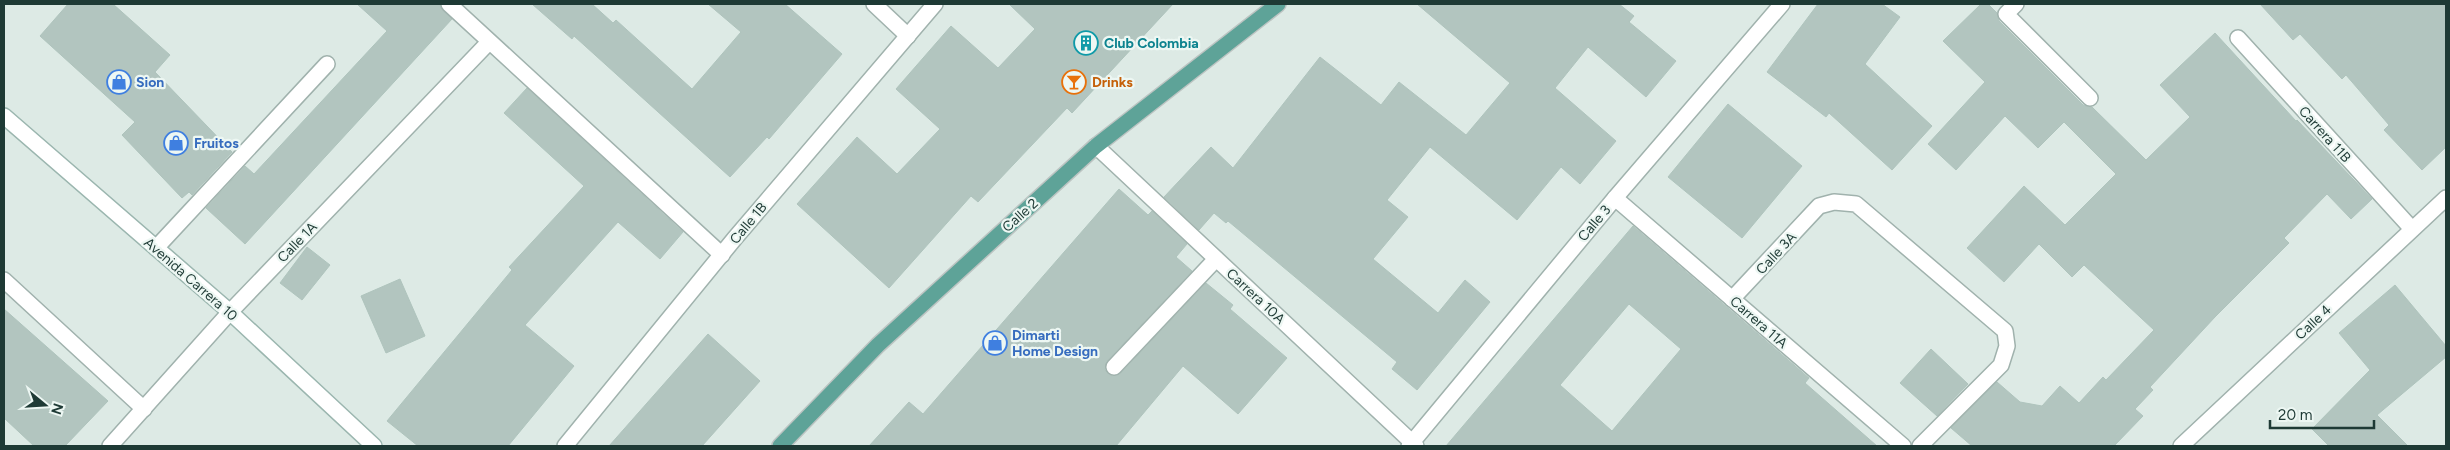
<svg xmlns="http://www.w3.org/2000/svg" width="2450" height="450" font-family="Figtree,sans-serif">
<rect width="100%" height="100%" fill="#ddeae5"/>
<!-- building -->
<g fill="#b2c5bf" stroke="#afc4bd" fill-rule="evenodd">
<path d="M 68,4 L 113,4 L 170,55 L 155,72 L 232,152 L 192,195 L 189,192 L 182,198 L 122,135 L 135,122 L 40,36 Z"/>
<path d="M 357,4 L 439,4 L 452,19 L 245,244 L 206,208 L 245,166 L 254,174 L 387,31 Z"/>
<path d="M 532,4 L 592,4 L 613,23 L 616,20 L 692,89 L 741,32 L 708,4 L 785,4 L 842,54 L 769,139 L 767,137 L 730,177 L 574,36 L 572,39 Z"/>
<path d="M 1009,4 L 1173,4 L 1072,113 L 1067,108 L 978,202 L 971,196 L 889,288 L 797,204 L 857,137 L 897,174 L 940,129 L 896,89 L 951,26 L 998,68 L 1035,29 Z"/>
<path d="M 1417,4 L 1619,4 L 1634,16 L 1629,22 L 1676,61 L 1646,97 L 1588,47 L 1555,88 L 1616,141 L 1580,184 L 1561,167 L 1517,220 L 1430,147 L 1387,200 L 1408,217 L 1373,259 L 1438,313 L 1465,280 L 1490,302 L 1417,390 L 1392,369 L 1397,362 L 1228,221 L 1226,223 L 1214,213 L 1199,230 L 1164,197 L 1211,147 L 1233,168 L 1320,57 L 1381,105 L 1399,82 L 1466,135 L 1510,83 Z"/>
<path d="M 1818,4 L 1882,4 L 1900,17 L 1865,64 L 1932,126 L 1892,170 L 1829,113 L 1826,117 L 1767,72 Z"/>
<path d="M 1981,4 L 1988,4 L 1997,13 L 1999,21 L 2083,105 L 2092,107 L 2146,160 L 2190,117 L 2160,85 L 2215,33 L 2296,121 L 2297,120 L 2372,199 L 2351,219 L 2327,194 L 2284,238 L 2289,243 L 2215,317 L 2150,387 L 2153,390 L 2135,409 L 2143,416 L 2114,446 L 1972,446 L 1951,428 L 1997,382 L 2020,402 L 2042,406 L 2060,386 L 2079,403 L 2103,377 L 2106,380 L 2154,330 L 2084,265 L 2072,277 L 2039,244 L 2004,282 L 1967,248 L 2024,186 L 2065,225 L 2116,174 L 2064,122 L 2038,148 L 2005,116 L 1956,170 L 1928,144 L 1985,82 L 1943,41 Z"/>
<path d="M 2260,4 L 2446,4 L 2446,147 L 2422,170 L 2384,130 L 2389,125 L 2346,75 L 2342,79 L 2300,34 L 2293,40 Z"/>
<path d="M 527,88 L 683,232 L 660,259 L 618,222 L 525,325 L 574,366 L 508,446 L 418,446 L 387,421 L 512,270 L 509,267 L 584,186 L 504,113 Z"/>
<path d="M 1728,104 L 1802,166 L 1742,238 L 1668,177 Z"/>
<path d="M 1119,189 L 1148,215 L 1152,211 L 1187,244 L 1176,257 L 1192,271 L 1107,361 L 1105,370 L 1112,376 L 1121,373 L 1206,283 L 1233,305 L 1230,309 L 1287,358 L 1238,414 L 1183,366 L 1116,446 L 869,446 L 909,402 L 923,414 Z"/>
<path d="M 1633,226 L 1809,378 L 1805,383 L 1877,446 L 1446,446 ZM 1629,304 L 1681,349 L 1612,431 L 1560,385 Z"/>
<path d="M 307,247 L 330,265 L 302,300 L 280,283 Z"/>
<path d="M 400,279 L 425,336 L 386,353 L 361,296 Z"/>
<path d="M 2395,285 L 2446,346 L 2446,357 L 2377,415 L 2408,446 L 2329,446 L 2312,429 L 2370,370 L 2339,333 Z"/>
<path d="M 4,309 L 108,401 L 65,446 L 34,446 L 4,418 Z"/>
<path d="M 708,334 L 760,381 L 702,446 L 609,446 Z"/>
<path d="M 1931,349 L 1968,384 L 1937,416 L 1900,383 Z"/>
</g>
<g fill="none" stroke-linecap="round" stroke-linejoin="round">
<!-- lane casing -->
<g stroke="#a0b2ad" stroke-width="18">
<g id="lane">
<path d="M 4,280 L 144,409"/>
<path d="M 110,446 L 230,312"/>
</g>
</g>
<!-- street casing -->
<g stroke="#a0b2ad" stroke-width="18">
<g id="street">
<path d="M 449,4 L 722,255"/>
<path d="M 874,4 L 908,36"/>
<path d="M 2016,4 L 2006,14 L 2090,98"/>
<path d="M 2238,38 L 2412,229"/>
<path d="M 1096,146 L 1416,446"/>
<path d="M 1615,198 L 1903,446"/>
<path d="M 156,248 L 327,64"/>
<path d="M 1732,299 L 1819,206 L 1834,202 L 1856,204 L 2005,331 L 2007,346 L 2001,365 L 1920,446"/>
<path d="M 230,312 L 489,42"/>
<path d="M 1114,367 L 1216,259"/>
<path d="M 565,446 L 735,238 L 935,4"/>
<path d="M 1409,446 L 1615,198 L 1782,4"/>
<path d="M 2181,446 L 2446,198"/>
</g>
</g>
<!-- secondary casing -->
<g stroke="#9bb6af" stroke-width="18">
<path id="secondary" d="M 4,116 L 230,312 L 374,446"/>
</g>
<!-- primary casing -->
<g stroke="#bcc4c2" stroke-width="18">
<path id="primary" d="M 780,446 L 878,345 L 1096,146 L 1278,4"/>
</g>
<!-- lane -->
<use href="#lane" stroke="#fff" stroke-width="15"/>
<!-- street -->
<use href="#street" stroke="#fff" stroke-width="15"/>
<!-- secondary -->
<use href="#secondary" stroke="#fff" stroke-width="15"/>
<!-- primary -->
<use href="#primary" stroke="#5ea398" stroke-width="15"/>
</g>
<!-- icons -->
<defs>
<g id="building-ring" transform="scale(1.25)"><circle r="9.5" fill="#edf7f3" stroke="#0f9aa8" stroke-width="1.5"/><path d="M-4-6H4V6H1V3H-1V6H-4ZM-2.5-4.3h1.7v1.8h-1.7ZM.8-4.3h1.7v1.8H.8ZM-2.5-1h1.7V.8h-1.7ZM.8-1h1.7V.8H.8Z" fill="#0f9aa8"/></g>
<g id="shop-ring" transform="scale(1.25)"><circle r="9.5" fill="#edf7f3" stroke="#3f7fe0" stroke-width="1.5"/><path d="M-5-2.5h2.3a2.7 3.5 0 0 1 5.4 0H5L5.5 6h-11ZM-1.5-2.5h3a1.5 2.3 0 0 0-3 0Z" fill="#3f7fe0"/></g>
<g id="bar-ring" transform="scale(1.25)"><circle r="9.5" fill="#edf7f3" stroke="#e8710a" stroke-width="1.5"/><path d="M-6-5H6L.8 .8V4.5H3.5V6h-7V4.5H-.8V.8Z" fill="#e8710a"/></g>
</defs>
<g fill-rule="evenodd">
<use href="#building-ring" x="1086" y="43"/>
<use href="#shop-ring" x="119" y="82"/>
<use href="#bar-ring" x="1074" y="82"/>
<use href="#shop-ring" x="176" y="143"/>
<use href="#shop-ring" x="995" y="343"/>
</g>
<g text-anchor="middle" stroke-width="4.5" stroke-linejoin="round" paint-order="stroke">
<!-- culture labels -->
<g font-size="14" font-weight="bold" fill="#0d838f" stroke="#edf7f3" text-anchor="start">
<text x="1104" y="48">Club Colombia</text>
</g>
<!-- shop labels -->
<g font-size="14" font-weight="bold" fill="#366cbe" stroke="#edf7f3" text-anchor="start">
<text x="136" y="87">Sion</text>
<text x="194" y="148">Fruitos</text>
<text x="1012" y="340">Dimarti<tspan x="1012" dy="16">Home Design</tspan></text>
</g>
<!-- food labels -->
<g font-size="14" font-weight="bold" fill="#c56008" stroke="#edf7f3" text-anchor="start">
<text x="1092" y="87">Drinks</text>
</g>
<!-- street labels -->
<g font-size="14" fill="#1e3a35" stroke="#edf7f3">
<text transform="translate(2325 134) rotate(48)" y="5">Carrera 11B</text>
<text transform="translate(1020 215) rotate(-42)" y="5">Calle 2</text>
<text transform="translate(748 223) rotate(-50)" y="5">Calle 1B</text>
<text transform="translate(1594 223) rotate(-50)" y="5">Calle 3</text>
<text transform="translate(297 242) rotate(-46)" y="5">Calle 1A</text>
<text transform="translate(1776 253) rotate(-47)" y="5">Calle 3A</text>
<text transform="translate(191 279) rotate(41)" y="5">Avenida Carrera 10</text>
<text transform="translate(1256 296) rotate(43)" y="5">Carrera 10A</text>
<text transform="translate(1759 322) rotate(41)" y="5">Carrera 11A</text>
<text transform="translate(2313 322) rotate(-43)" y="5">Calle 4</text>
</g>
</g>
<!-- border -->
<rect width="2450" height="450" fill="none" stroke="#1e3a35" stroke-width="10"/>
<!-- north arrow -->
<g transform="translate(45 405) rotate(108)" stroke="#edf7f3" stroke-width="4" paint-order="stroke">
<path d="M0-4L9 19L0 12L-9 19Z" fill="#1e3a35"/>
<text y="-8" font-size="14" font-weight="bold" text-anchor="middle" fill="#1e3a35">N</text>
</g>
<!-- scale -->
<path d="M2270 420v8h104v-8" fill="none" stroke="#1e3a35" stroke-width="2.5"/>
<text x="2278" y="420" font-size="15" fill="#1e3a35" stroke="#edf7f3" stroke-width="4" paint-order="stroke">20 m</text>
</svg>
